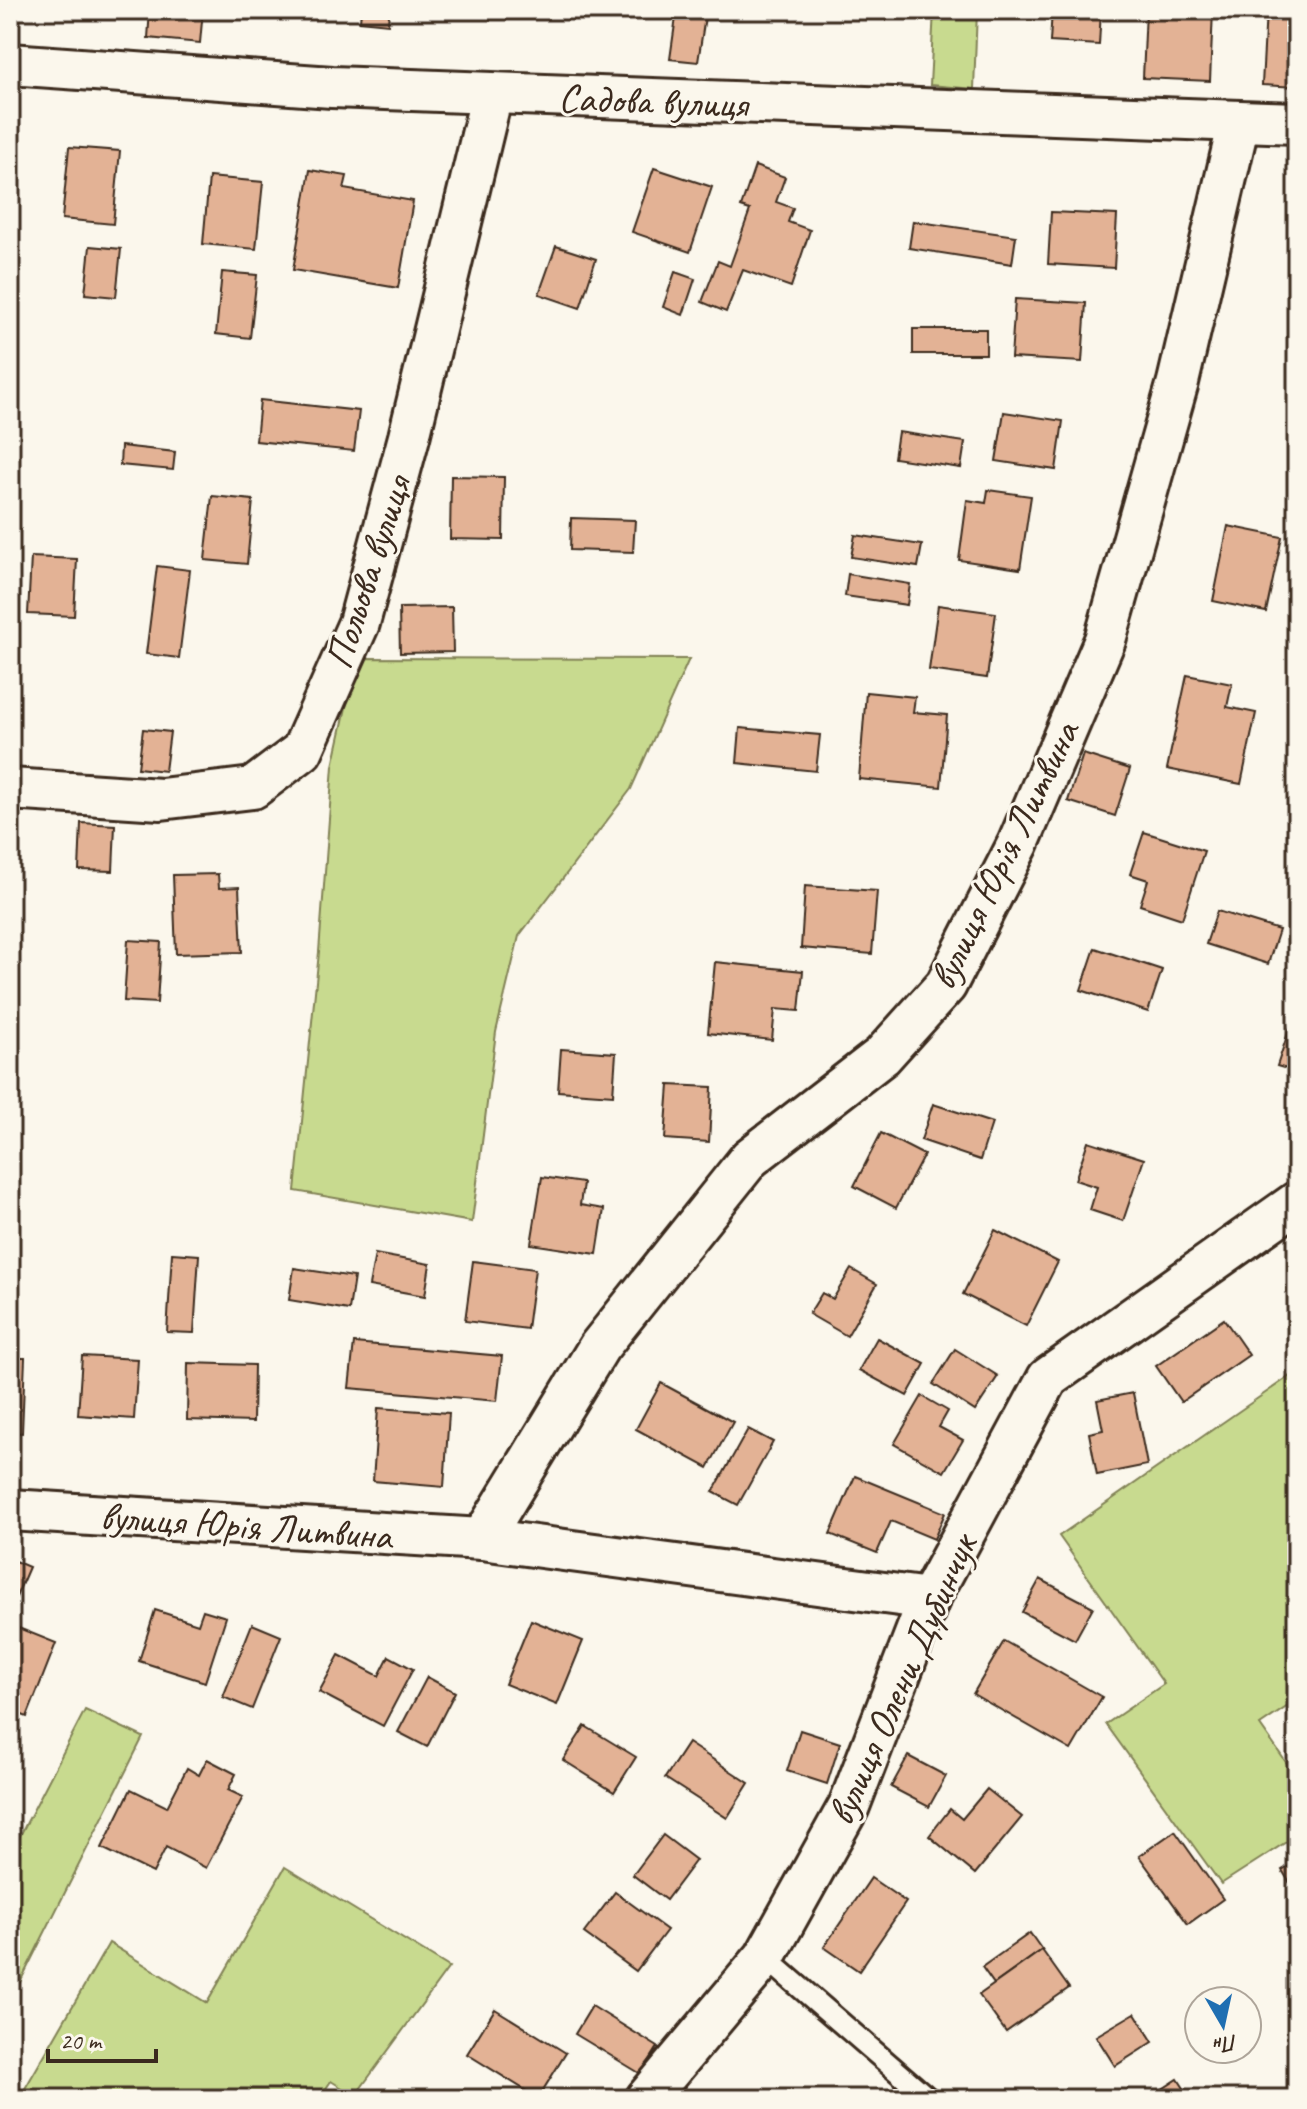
<svg xmlns="http://www.w3.org/2000/svg" width="1307" height="2109" font-family="Caveat,sans-serif">
<rect width="100%" height="100%" fill="#fbf7ec"/>
<filter id="ink" filterUnits="userSpaceOnUse"><feTurbulence type="fractalNoise" baseFrequency=".0125" numOctaves="2"/><feDisplacementMap in="SourceGraphic" scale="16" xChannelSelector="R" yChannelSelector="G"/><feConvolveMatrix kernelMatrix="1 2 1 2 8 2 1 2 1" color-interpolation-filters="sRGB"/></filter>
<g filter="url(#ink)">
<!-- green -->
<g fill="#c8da8f" stroke="#828256" stroke-width="2">
<path d="M 934,10 L 977,10 L 974,89 L 930,85 Z"/>
<path d="M 357,658 L 689,659 L 631,789 L 519,936 L 496,1032 L 472,1222 L 295,1191 L 319,952 L 333,766 Z"/>
<path d="M 1297,1371 L 1297,1700 L 1260,1725 L 1297,1778 L 1297,1835 L 1221,1884 L 1106,1724 L 1164,1684 L 1059,1536 Z"/>
<path d="M 85,1710 L 143,1737 L 10,2002 L 10,1855 Z"/>
<path d="M 285,1867 L 449,1967 L 355,2096 L 331,2081 L 319,2099 L 19,2099 L 109,1943 L 207,2003 Z"/>
</g>
<!-- building -->
<g fill="#e3b295" stroke="#3b2a1e" stroke-width="2">
<path d="M 150,10 L 203,10 L 200,43 L 148,38 Z"/>
<path d="M 361,10 L 389,10 L 388,24 L 360,21 Z"/>
<path d="M 518,10 L 560,10 L 560,15 Z"/>
<path d="M 677,10 L 706,10 L 698,62 L 670,59 Z"/>
<path d="M 1052,10 L 1101,10 L 1099,45 L 1050,42 Z"/>
<path d="M 1146,10 L 1213,10 L 1210,81 L 1143,78 Z"/>
<path d="M 1266,10 L 1297,10 L 1297,87 L 1262,85 Z"/>
<path d="M 10,141 L 20,142 L 10,236 Z"/>
<path d="M 69,147 L 120,151 L 113,224 L 62,219 Z"/>
<path d="M 755,166 L 785,177 L 776,202 L 793,208 L 788,222 L 810,230 L 791,287 L 743,270 L 726,312 L 702,302 L 718,261 L 730,266 L 750,210 L 741,207 Z"/>
<path d="M 654,168 L 712,187 L 690,252 L 632,232 Z"/>
<path d="M 310,170 L 347,176 L 344,189 L 413,201 L 398,288 L 293,270 Z"/>
<path d="M 209,177 L 263,182 L 256,249 L 203,244 Z"/>
<path d="M 1051,212 L 1117,215 L 1114,268 L 1048,264 Z"/>
<path d="M 913,221 L 1016,236 L 1012,264 L 909,248 Z"/>
<path d="M 90,246 L 121,249 L 116,297 L 85,294 Z"/>
<path d="M 556,246 L 596,259 L 580,308 L 539,294 Z"/>
<path d="M 222,272 L 257,275 L 250,338 L 216,334 Z"/>
<path d="M 675,272 L 695,279 L 683,315 L 663,307 Z"/>
<path d="M 1015,299 L 1086,303 L 1082,362 L 1011,358 Z"/>
<rect x="913" y="329" width="73" height="25"/>
<path d="M 260,400 L 359,411 L 354,451 L 256,441 Z"/>
<path d="M 1004,412 L 1063,421 L 1056,470 L 996,461 Z"/>
<path d="M 898,432 L 965,442 L 961,468 L 894,458 Z"/>
<path d="M 121,446 L 175,452 L 173,470 L 120,465 Z"/>
<path d="M 451,476 L 504,477 L 503,540 L 450,539 Z"/>
<path d="M 988,490 L 1031,496 L 1020,569 L 959,560 L 967,500 L 986,503 Z"/>
<path d="M 212,496 L 253,500 L 247,564 L 205,560 Z"/>
<path d="M 571,518 L 635,520 L 633,552 L 570,550 Z"/>
<path d="M 1228,526 L 1282,537 L 1266,612 L 1213,601 Z"/>
<path d="M 855,535 L 922,545 L 918,567 L 851,557 Z"/>
<path d="M 31,557 L 77,559 L 74,616 L 28,614 Z"/>
<path d="M 157,566 L 190,570 L 179,658 L 146,654 Z"/>
<path d="M 848,574 L 910,584 L 907,605 L 845,596 Z"/>
<path d="M 938,605 L 996,613 L 987,678 L 929,670 Z"/>
<path d="M 452,607 L 453,652 L 400,653 L 399,608 Z"/>
<path d="M 1187,675 L 1232,684 L 1227,707 L 1256,713 L 1241,784 L 1167,769 Z"/>
<path d="M 866,692 L 915,697 L 913,712 L 947,715 L 941,787 L 859,779 Z"/>
<path d="M 740,728 L 820,735 L 816,771 L 737,763 Z"/>
<path d="M 143,729 L 170,732 L 165,771 L 138,768 Z"/>
<path d="M 1083,754 L 1130,769 L 1115,816 L 1068,801 Z"/>
<path d="M 81,823 L 115,825 L 113,871 L 79,870 Z"/>
<path d="M 1144,832 L 1204,851 L 1182,919 L 1140,905 L 1148,880 L 1130,874 Z"/>
<path d="M 218,874 L 219,888 L 239,887 L 242,952 L 176,954 L 173,875 Z"/>
<path d="M 805,886 L 877,891 L 872,954 L 801,948 Z"/>
<path d="M 1217,911 L 1279,930 L 1268,964 L 1206,944 Z"/>
<path d="M 128,940 L 161,942 L 157,1003 L 124,1001 Z"/>
<path d="M 1095,948 L 1162,970 L 1148,1012 L 1081,990 Z"/>
<path d="M 715,962 L 803,971 L 799,1011 L 775,1009 L 772,1040 L 708,1033 Z"/>
<path d="M 1297,1006 L 1297,1072 L 1277,1066 Z"/>
<path d="M 561,1049 L 616,1053 L 613,1095 L 558,1091 Z"/>
<path d="M 669,1085 L 712,1087 L 709,1142 L 665,1139 Z"/>
<path d="M 933,1104 L 992,1123 L 980,1160 L 921,1140 Z"/>
<path d="M 881,1133 L 924,1155 L 896,1208 L 854,1186 Z"/>
<path d="M 1088,1141 L 1144,1159 L 1123,1221 L 1090,1210 L 1097,1187 L 1075,1180 Z"/>
<path d="M 542,1177 L 583,1183 L 580,1205 L 604,1209 L 597,1254 L 531,1244 Z"/>
<path d="M 995,1230 L 1058,1262 L 1026,1326 L 963,1294 Z"/>
<path d="M 172,1253 L 199,1255 L 194,1333 L 167,1332 Z"/>
<path d="M 375,1254 L 430,1264 L 425,1296 L 369,1286 Z"/>
<path d="M 473,1261 L 535,1269 L 527,1329 L 465,1321 Z"/>
<path d="M 294,1268 L 354,1277 L 349,1310 L 289,1300 Z"/>
<path d="M 851,1269 L 877,1284 L 847,1336 L 809,1314 L 822,1293 L 833,1299 Z"/>
<path d="M 1224,1319 L 1249,1355 L 1181,1402 L 1156,1366 Z"/>
<path d="M 877,1338 L 925,1364 L 907,1396 L 859,1370 Z"/>
<path d="M 354,1343 L 502,1356 L 497,1401 L 349,1388 Z"/>
<path d="M 955,1349 L 998,1376 L 975,1411 L 933,1384 Z"/>
<path d="M 82,1356 L 138,1359 L 134,1419 L 78,1415 Z"/>
<path d="M 10,1358 L 25,1358 L 22,1433 L 10,1432 Z"/>
<path d="M 188,1363 L 254,1365 L 253,1422 L 187,1420 Z"/>
<path d="M 661,1383 L 733,1422 L 708,1468 L 636,1429 Z"/>
<path d="M 1133,1393 L 1147,1465 L 1097,1475 L 1089,1433 L 1103,1430 L 1097,1400 Z"/>
<path d="M 922,1396 L 948,1411 L 939,1427 L 963,1440 L 944,1472 L 894,1444 Z"/>
<path d="M 378,1408 L 449,1413 L 444,1487 L 373,1481 Z"/>
<path d="M 748,1429 L 773,1442 L 738,1505 L 713,1492 Z"/>
<path d="M 855,1476 L 945,1513 L 934,1539 L 891,1521 L 877,1553 L 830,1534 Z"/>
<path d="M 10,1559 L 29,1567 L 10,1611 Z"/>
<path d="M 1040,1579 L 1093,1607 L 1075,1640 L 1022,1612 Z"/>
<path d="M 155,1610 L 198,1624 L 203,1610 L 226,1617 L 205,1682 L 139,1661 Z"/>
<path d="M 531,1620 L 583,1641 L 557,1705 L 505,1684 Z"/>
<path d="M 252,1624 L 281,1636 L 252,1709 L 223,1697 Z"/>
<path d="M 11,1625 L 56,1643 L 27,1717 L 10,1710 Z"/>
<path d="M 1004,1641 L 1102,1697 L 1071,1750 L 973,1694 Z"/>
<path d="M 339,1655 L 379,1676 L 389,1656 L 413,1669 L 383,1726 L 319,1692 Z"/>
<path d="M 427,1677 L 455,1692 L 427,1747 L 398,1732 Z"/>
<path d="M 585,1726 L 636,1757 L 614,1792 L 563,1760 Z"/>
<path d="M 800,1730 L 840,1743 L 827,1784 L 787,1771 Z"/>
<path d="M 688,1743 L 749,1783 L 727,1818 L 665,1778 Z"/>
<path d="M 908,1756 L 946,1776 L 929,1807 L 891,1787 Z"/>
<path d="M 207,1759 L 236,1774 L 228,1790 L 243,1797 L 206,1868 L 166,1847 L 153,1873 L 102,1848 L 131,1789 L 167,1807 L 187,1768 L 199,1775 Z"/>
<path d="M 987,1789 L 1022,1817 L 975,1874 L 929,1836 L 950,1809 L 962,1819 Z"/>
<path d="M 1175,1831 L 1223,1899 L 1188,1924 L 1139,1856 Z"/>
<path d="M 663,1835 L 696,1860 L 666,1900 L 633,1875 Z"/>
<path d="M 1297,1861 L 1297,1895 L 1282,1870 Z"/>
<path d="M 871,1878 L 906,1902 L 859,1971 L 824,1947 Z"/>
<path d="M 615,1892 L 667,1930 L 636,1971 L 584,1933 Z"/>
<path d="M 1030,1933 L 1042,1950 L 994,1984 L 982,1967 Z"/>
<path d="M 1042,1950 L 1069,1988 L 1006,2032 L 979,1995 Z"/>
<path d="M 592,2006 L 658,2047 L 641,2074 L 575,2034 Z"/>
<path d="M 495,2009 L 566,2053 L 538,2098 L 467,2054 Z"/>
<path d="M 1135,2013 L 1153,2042 L 1115,2066 L 1096,2036 Z"/>
<path d="M 1178,2079 L 1191,2099 L 1147,2099 Z"/>
</g>
<g fill="none" stroke-linecap="round" stroke-linejoin="round">
<!-- lane casing -->
<g stroke="#3b2a1e" stroke-width="26">
<path id="lane" d="M 765,1957 L 929,2099"/>
</g>
<!-- street casing -->
<g stroke="#3b2a1e" stroke-width="46">
<g id="street">
<path d="M 10,64 L 332,87 L 1297,123"/>
<path d="M 10,789 L 161,799 L 253,788 L 302,751 L 359,623 L 409,437 L 492,94"/>
<path d="M 10,1510 L 482,1539 L 929,1599"/>
<path d="M 482,1539 L 599,1347 L 750,1158 L 882,1056 L 946,985 L 1018,844 L 1105,640 L 1178,382 L 1239,122"/>
<path d="M 646,2099 L 765,1957 L 849,1806 L 929,1599 L 1048,1378 L 1297,1202"/>
</g>
</g>
<!-- lane -->
<use href="#lane" stroke="#fbf7ec" stroke-width="20"/>
<!-- street -->
<use href="#street" stroke="#fbf7ec" stroke-width="40"/>
</g>
</g>
<g text-anchor="middle" stroke-width="6" stroke-linejoin="round" paint-order="stroke">
<!-- street labels -->
<g font-size="40" fill="#3b2a1e" stroke="#fbf7ec">
<text transform="translate(653 100) rotate(2)" y="14">Садова вулиця</text>
<text transform="translate(367 572) rotate(-72)" y="14">Польова вулиця</text>
<text transform="translate(1003 855) rotate(-64)" y="14">вулиця Юрія Литвина</text>
<text transform="translate(246 1525) rotate(4)" y="14">вулиця Юрія Литвина</text>
<text transform="translate(901 1679) rotate(-66)" y="14">вулиця Олени Дубинчук</text>
</g>
</g>
<!-- margin -->
<rect width="1307" height="2109" fill="none" stroke="#fbf7ec" stroke-width="40"/>
<rect x="20" y="20" width="1267" height="2069" fill="none" stroke="#3b2a1e" stroke-width="3" filter="url(#ink)"/>
<!-- north arrow -->
<g transform="translate(1223 2025) rotate(171)"><circle r="38" fill="#fbf7ec" stroke="#aea59a" stroke-width="2"/>
<path d="M0-6L14 30L0 20L-14 30Z" fill="#1f6fb2"/>
<text y="-12" font-size="22" font-weight="bold" text-anchor="middle" fill="#3b2a1e">Пн</text>
</g>
<!-- scale -->
<path d="M48 2049v12h108v-12" fill="none" stroke="#3b2a1e" stroke-width="4"/>
<text x="60" y="2049" font-size="24" fill="#3b2a1e" stroke="#fbf7ec" stroke-width="6" paint-order="stroke">20 m</text>
</svg>
